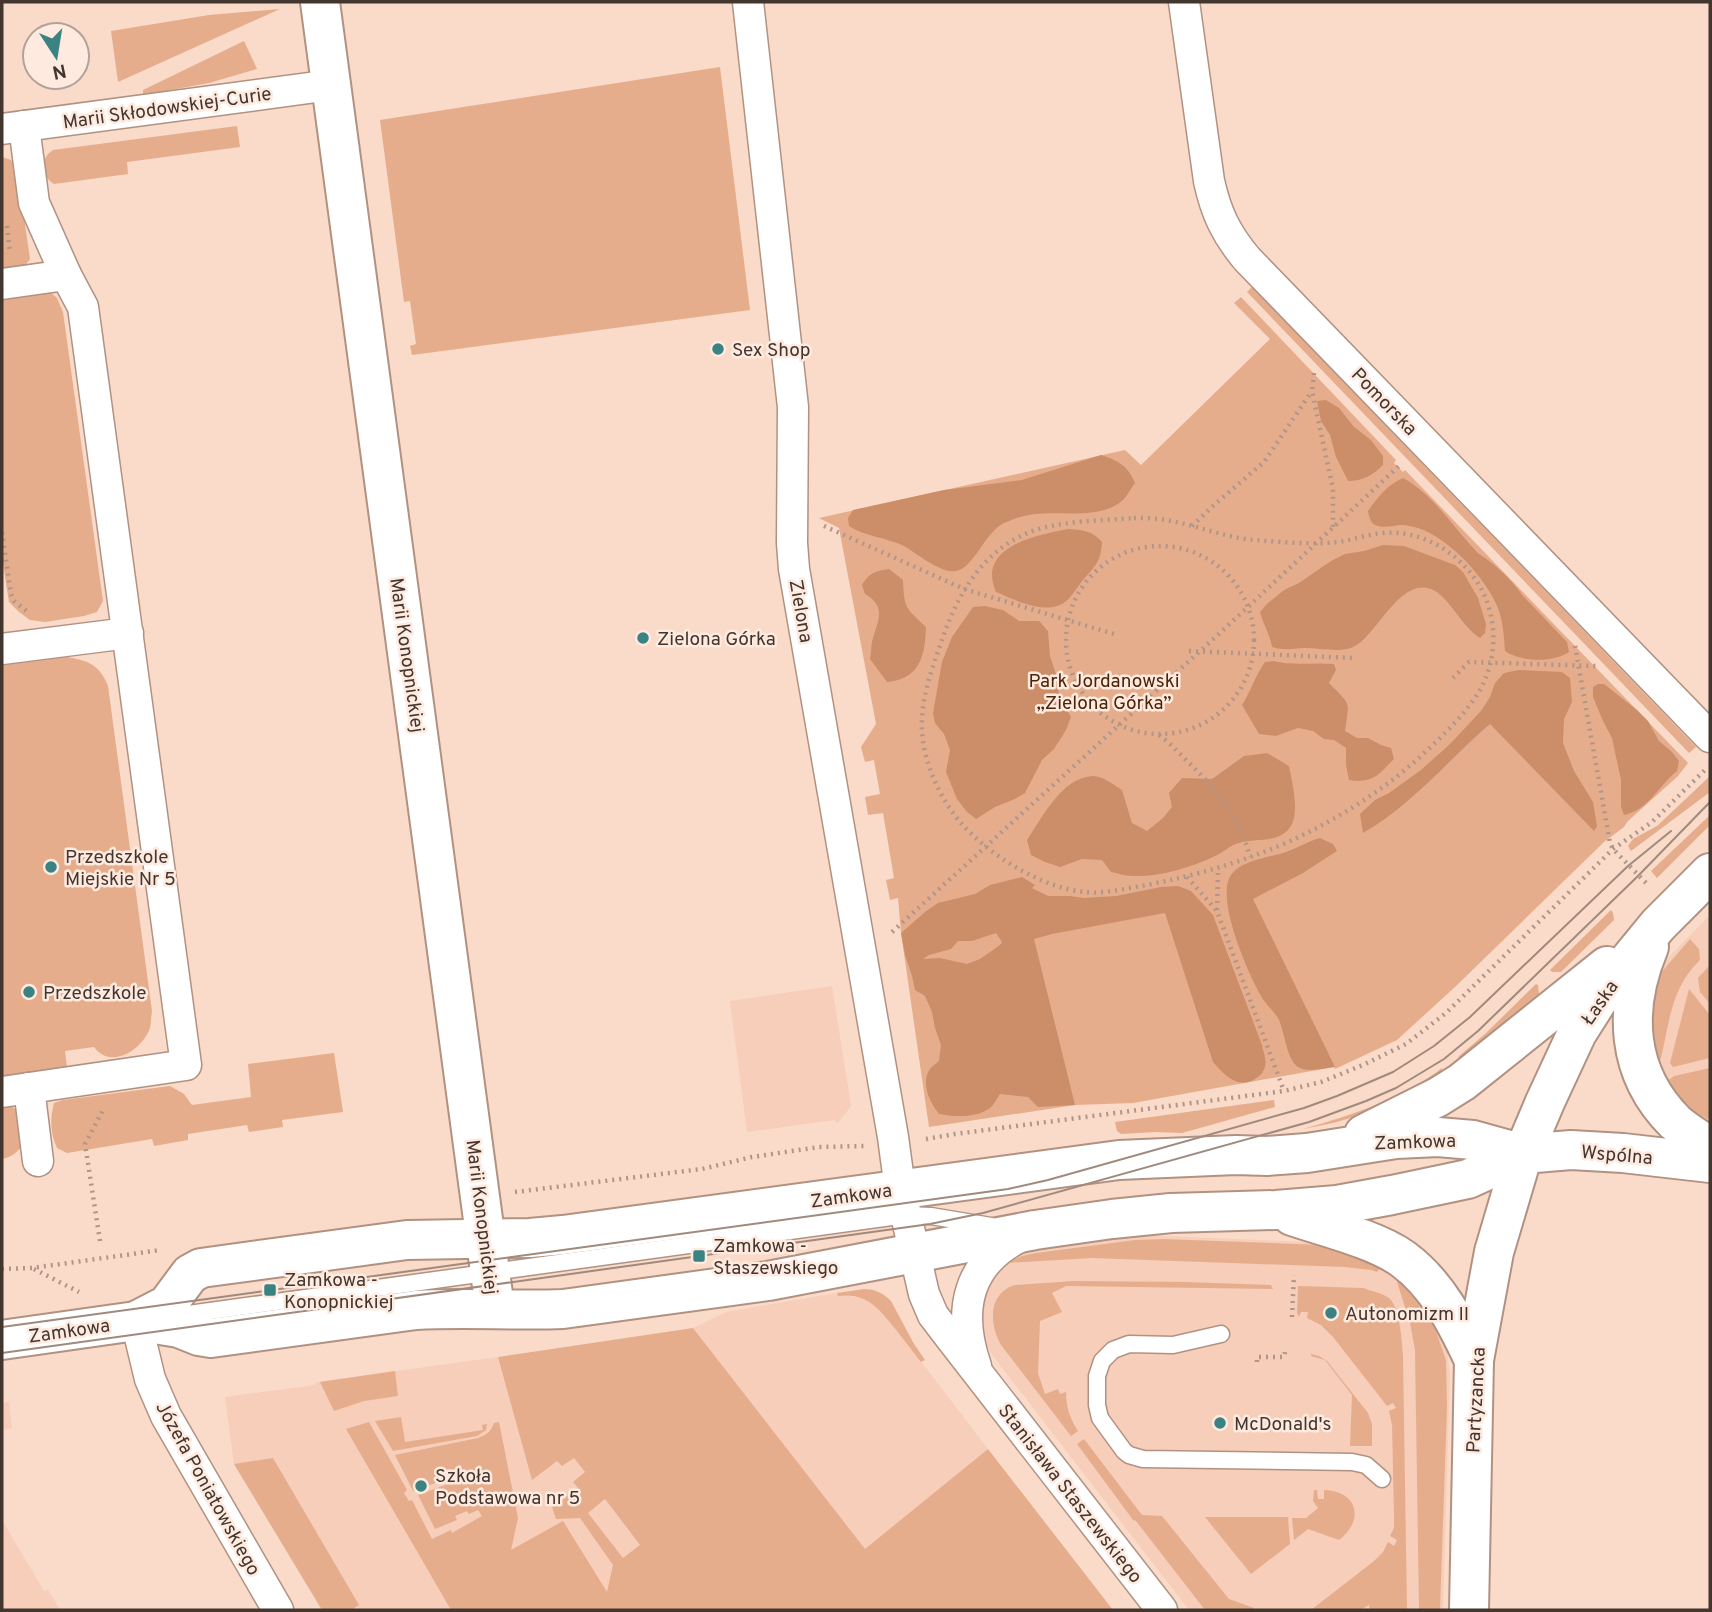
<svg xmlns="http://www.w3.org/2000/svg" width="1712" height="1612" font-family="Overpass,sans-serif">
<rect width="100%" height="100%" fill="#fadac8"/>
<!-- built -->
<g fill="#f6ceb9">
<path d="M 1710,915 L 1710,1123 L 1696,1117 L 1658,1081 L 1653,978 L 1669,957 Z"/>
<path d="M 832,986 L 851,1106 L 838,1123 L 834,1120 L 747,1132 L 730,1001 Z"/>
<path d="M 1142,1236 L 1164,1236 L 1332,1243 L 1369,1254 L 1418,1293 L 1442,1337 L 1447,1350 L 1450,1374 L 1443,1610 L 1189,1610 L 993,1356 L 987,1346 L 982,1334 L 979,1311 L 989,1280 L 1016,1254 L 1031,1251 L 1083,1243 Z"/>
<path d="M 837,1293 L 838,1296 L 845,1295 L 860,1298 L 874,1304 L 883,1312 L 988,1449 L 936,1492 L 912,1610 L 322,1610 L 234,1464 L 225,1397 L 315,1385 L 317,1382 L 498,1357 L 640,1545 L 827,1502 L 693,1328 L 726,1312 Z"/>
<path d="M 9,1402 L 12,1428 L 2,1430 L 2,1403 Z"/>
<path d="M 2,1520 L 44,1591 L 48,1590 L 60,1610 L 2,1610 Z"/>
</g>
<!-- green -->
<g fill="#e6ad8d" fill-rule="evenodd">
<path d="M 280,9 L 118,82 L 111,31 L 209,15 Z"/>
<path d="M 244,41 L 257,69 L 209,83 L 143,95 L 143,90 Z"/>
<path d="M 720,67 L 750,310 L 412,355 L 410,346 L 416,344 L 410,301 L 404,302 L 380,120 Z"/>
<path d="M 237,126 L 240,147 L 127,162 L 128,174 L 54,184 C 41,176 39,159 53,150 Z"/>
<path d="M 2,157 L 11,160 L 17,169 L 30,259 L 24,267 L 2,271 Z"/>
<path d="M 1252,287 L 1696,747 L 1689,753 L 1247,292 Z"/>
<path d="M 50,292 L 57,298 L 63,312 L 103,601 L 97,612 L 84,616 L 45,622 L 30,620 L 19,612 L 9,602 L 2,558 L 2,298 Z"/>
<path d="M 1241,297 L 1396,460 L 1394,463 L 1403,472 L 1405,470 L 1688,763 L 1678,776 L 1628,821 L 1624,827 L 1604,842 L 1455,987 L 1397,1040 L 1335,1069 L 1334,1067 L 1133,1103 L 1075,1105 L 929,1127 L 901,933 L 898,898 L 890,900 L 886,880 L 894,878 L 883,813 L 868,815 L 865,797 L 880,794 L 874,760 L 865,762 L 861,747 L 876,724 L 839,528 L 819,518 L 1125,450 L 1141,465 L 1270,339 L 1234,303 Z"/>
<path d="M 62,656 C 84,660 99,662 108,686 L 152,1011 C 151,1017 151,1023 150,1028 C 142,1050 111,1070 94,1047 L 65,1051 L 67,1067 L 2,1076 L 2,660 Z"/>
<path d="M 1710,776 L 1710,792 L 1631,851 L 1628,846 L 1633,839 L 1657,826 Z"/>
<path d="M 1710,815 L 1710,825 L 1657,878 L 1651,871 Z"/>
<path d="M 1611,910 L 1613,913 L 1614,920 L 1561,972 L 1552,972 L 1550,970 Z"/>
<path d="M 1690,939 L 1699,949 L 1700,960 C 1671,988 1670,1020 1661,1058 L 1656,1066 L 1645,1027 L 1659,975 Z"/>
<path d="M 1710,965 L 1710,1004 L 1700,992 L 1698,978 Z"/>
<path d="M 1536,984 L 1538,985 L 1539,994 L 1489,1041 L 1468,1059 L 1458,1057 L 1486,1033 Z"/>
<path d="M 1689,989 L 1710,1015 L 1710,1058 L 1673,1067 L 1670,1063 Z"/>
<path d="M 334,1053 L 343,1112 L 282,1120 L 283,1127 L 249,1132 L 247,1125 L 188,1134 L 188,1140 L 154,1146 L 152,1139 L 67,1153 L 57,1148 C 50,1132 50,1120 54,1103 L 63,1100 L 170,1086 L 184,1094 L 192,1105 L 251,1097 L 248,1064 Z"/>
<path d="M 1442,1068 L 1441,1077 L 1361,1115 L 1333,1123 L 1303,1129 C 1352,1115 1401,1099 1442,1068 Z"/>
<path d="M 1710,1068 L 1710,1120 L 1689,1110 L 1662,1085 L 1674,1076 Z"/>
<path d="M 1274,1100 L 1275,1107 L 1182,1133 L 1156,1132 L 1121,1134 L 1117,1131 L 1115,1122 Z"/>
<path d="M 10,1105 L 21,1114 L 26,1141 C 19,1150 14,1157 2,1159 L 2,1106 Z"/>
<path d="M 1163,1239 L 1323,1245 L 1383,1265 L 1377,1272 L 1371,1270 L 1345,1267 L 1092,1258 L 1007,1263 L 1022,1256 L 1036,1253 L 1135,1240 Z"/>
<path d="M 1399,1278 L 1404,1282 L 1431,1317 L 1446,1360 L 1447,1407 L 1440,1610 L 1419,1610 L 1415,1350 L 1410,1323 L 1397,1282 Z"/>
<path d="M 1073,1281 L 1186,1282 L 1271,1285 L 1273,1289 L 1066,1286 L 1052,1293 L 1062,1312 L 1040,1321 L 1038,1373 L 1045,1394 L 1058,1389 L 1060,1394 L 1066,1392 C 1066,1407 1070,1419 1078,1431 L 1071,1436 L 1001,1345 C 989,1324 988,1293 1015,1285 Z"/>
<path d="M 1298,1286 L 1363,1288 C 1371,1291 1384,1293 1390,1299 C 1400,1310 1402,1341 1403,1356 L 1407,1610 L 1370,1610 L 1369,1605 L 1360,1610 L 1311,1610 L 1374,1561 L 1383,1552 L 1388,1542 L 1394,1546 L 1397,1540 L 1390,1536 L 1394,1528 L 1394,1517 L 1392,1425 L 1389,1411 L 1396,1408 L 1393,1403 L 1387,1406 L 1333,1337 L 1321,1325 L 1307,1318 L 1308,1312 L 1301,1312 L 1299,1317 L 1297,1313 Z"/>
<path d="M 864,1289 C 875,1289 883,1293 891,1301 L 914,1344 L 925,1360 L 921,1362 C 913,1352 905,1341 897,1331 C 880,1310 868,1292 838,1296 L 837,1293 Z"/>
<path d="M 693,1328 L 865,1549 L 988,1449 L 1113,1610 L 451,1610 L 346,1429 L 369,1422 L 407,1490 L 404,1493 L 409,1501 L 412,1500 L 432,1539 L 451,1530 L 452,1533 L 482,1516 L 478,1510 L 469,1514 L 467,1511 L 455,1516 L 457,1520 L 435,1529 L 418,1495 L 456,1481 L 458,1484 L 472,1478 L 469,1471 L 452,1477 L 450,1473 L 440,1477 L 441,1481 L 413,1491 L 395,1455 L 478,1438 C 486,1435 491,1432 494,1423 L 499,1422 L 518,1518 L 511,1550 L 563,1521 L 607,1592 L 613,1565 L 580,1518 L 556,1519 L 552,1507 L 578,1488 L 573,1482 L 585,1472 L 574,1458 L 562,1466 L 557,1461 L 532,1480 L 498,1357 ZM 605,1499 L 640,1545 L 623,1558 L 588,1513 Z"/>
<path d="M 1311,1354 L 1319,1356 L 1327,1361 L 1368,1413 L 1372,1424 L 1372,1446 L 1350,1446 L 1352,1395 L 1325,1360 L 1311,1356 Z"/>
<path d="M 395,1371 L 398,1396 L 364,1401 L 334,1411 L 320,1382 Z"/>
<path d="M 401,1417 L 405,1442 L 483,1430 L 482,1425 L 487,1424 L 486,1430 L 477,1436 L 393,1451 L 375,1421 Z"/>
<path d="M 1084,1439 L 1142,1515 L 1162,1516 L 1229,1599 L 1254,1608 L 1251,1610 L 1242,1610 L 1240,1609 L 1239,1610 L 1205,1610 L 1136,1521 L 1133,1520 L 1077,1444 Z"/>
<path d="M 273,1458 L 359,1605 L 351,1610 L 322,1610 L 234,1464 Z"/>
<path d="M 1314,1490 L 1317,1490 L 1318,1499 L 1324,1499 L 1324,1490 C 1358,1491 1365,1520 1339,1540 L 1308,1529 L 1294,1540 L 1292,1518 L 1306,1518 L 1318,1508 L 1313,1501 Z"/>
<path d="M 1205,1517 L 1288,1517 L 1290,1544 L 1251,1574 Z"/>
</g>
<!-- forest -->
<g fill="#cc8d69" fill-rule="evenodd">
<path d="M 1326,400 L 1339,408 L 1354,427 L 1371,440 L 1383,456 L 1383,465 C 1373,475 1363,481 1348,481 L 1336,457 L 1330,435 L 1321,421 L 1317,401 Z"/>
<path d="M 1101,455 C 1119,461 1128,466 1135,483 C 1131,488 1128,495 1123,500 C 1101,520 1062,511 1035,514 C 1025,515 1013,519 1004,523 C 985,532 974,568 956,571 C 939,573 918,554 904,546 C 885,537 866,537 849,526 L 848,518 L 853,510 L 944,490 L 1022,480 Z"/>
<path d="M 1403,478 C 1433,494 1453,527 1476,551 C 1479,555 1485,557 1489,561 C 1501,570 1514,583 1523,596 L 1567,642 L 1569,652 C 1553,663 1521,662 1505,651 C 1504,637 1503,621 1498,608 C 1485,577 1450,539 1418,528 C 1413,527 1407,525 1402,525 C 1394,525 1384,529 1375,525 C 1370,522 1369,516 1368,511 C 1378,497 1387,485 1403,478 Z"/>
<path d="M 1069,529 C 1084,530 1092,531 1102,542 C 1101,562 1095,566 1083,580 C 1077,587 1072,597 1065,602 C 1047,616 1015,600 996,592 C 976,546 1037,535 1069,529 Z"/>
<path d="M 1383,545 L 1404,546 L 1455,565 L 1463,572 L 1478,598 L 1486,624 L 1485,633 L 1480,638 C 1461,626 1448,595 1431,589 C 1399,577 1377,636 1353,647 C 1341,653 1318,648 1304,648 C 1297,648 1290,650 1283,649 C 1279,649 1276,648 1272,647 C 1270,634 1263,624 1260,612 L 1268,603 L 1284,590 L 1299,583 L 1331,561 L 1345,554 L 1364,551 Z"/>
<path d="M 889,569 L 903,580 C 904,609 906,608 926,627 C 925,656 920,679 887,682 L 870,659 C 871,654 871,648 872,642 C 877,622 888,607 865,594 L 862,585 C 869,573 875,571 889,569 Z"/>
<path d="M 985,606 L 1003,610 L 1019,621 L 1039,621 L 1048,631 L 1050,656 L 1056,674 L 1059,695 L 1071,717 L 1066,730 L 1054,749 L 1042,760 L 1025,793 L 1015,799 L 995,807 L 976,819 L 967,812 L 957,799 L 946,772 L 950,750 L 944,734 L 935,723 L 933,713 L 942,662 L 952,637 L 973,607 Z"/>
<path d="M 1273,661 C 1294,666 1313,662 1334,664 L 1336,670 L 1329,683 C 1352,707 1349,699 1345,731 L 1357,738 L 1368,738 L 1381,745 L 1391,748 L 1394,759 C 1379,774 1373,784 1349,780 L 1346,765 L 1346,748 L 1334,740 L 1324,739 L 1313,731 L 1298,728 L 1276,736 L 1259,734 L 1242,705 C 1251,691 1255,676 1265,662 Z"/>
<path d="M 1519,670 L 1562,672 L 1570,678 L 1572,702 L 1564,719 L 1563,743 L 1574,771 L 1593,802 L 1597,826 L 1594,831 L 1490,724 C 1448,760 1411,806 1363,833 L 1360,814 L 1375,800 L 1389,793 L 1421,770 L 1450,744 L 1481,711 L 1490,697 L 1495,683 L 1504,673 Z"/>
<path d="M 1598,684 L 1604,684 L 1637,710 L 1648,721 L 1659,741 L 1672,752 L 1679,761 L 1677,771 C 1659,785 1649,810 1624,815 L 1621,807 L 1621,780 L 1612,738 L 1603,721 L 1593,697 L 1593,687 Z"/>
<path d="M 1267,753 L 1289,766 C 1292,781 1299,810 1292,824 C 1281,845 1257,837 1239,843 C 1230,845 1223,853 1215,856 C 1190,868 1160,877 1132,876 C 1125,876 1117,873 1111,872 L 1102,860 L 1082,859 L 1060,867 L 1045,862 L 1031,855 L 1027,840 C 1042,818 1062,777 1093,776 C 1103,776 1114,785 1122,790 L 1132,823 L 1147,831 L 1163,818 L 1172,807 L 1169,793 L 1182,778 L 1212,779 L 1244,756 Z"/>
<path d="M 1320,838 L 1333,844 L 1337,851 L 1303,873 L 1253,899 L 1335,1067 C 1324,1068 1307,1073 1298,1067 C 1286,1059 1285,1031 1278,1018 C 1273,1010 1265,1004 1261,996 C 1248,973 1218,904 1229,879 C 1237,860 1269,858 1286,852 C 1298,848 1308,841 1320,838 Z"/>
<path d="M 1022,877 L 1035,885 L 1032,888 L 1048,896 L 1070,896 L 1084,898 L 1116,896 L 1161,887 L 1178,886 L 1191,891 L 1213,915 L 1262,1045 C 1263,1051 1267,1060 1265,1067 C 1263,1073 1260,1076 1255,1079 C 1238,1090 1223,1074 1213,1062 L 1165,913 L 1052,934 L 1034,939 L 1075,1105 L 1038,1107 L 1028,1097 L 1000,1094 C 997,1098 994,1105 990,1108 C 977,1118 954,1117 939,1114 C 930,1103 920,1083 930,1069 C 932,1066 936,1064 939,1061 L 941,1045 L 935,1028 L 932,1012 L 925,996 L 915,990 L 912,976 L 905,955 L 901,933 L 925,912 L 938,903 L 975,894 L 990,885 ZM 996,933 L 1002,942 L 1000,945 L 980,959 L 967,964 L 940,958 L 923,959 L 929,955 L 951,949 L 958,941 L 972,941 Z"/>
</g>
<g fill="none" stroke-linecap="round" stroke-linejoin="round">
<!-- lane casing -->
<g stroke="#b19282" stroke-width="19">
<g id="lane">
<path d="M 174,1316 L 906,1215 L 931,1216 L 991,1226"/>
<path d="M 1221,1334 L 1173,1345 L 1129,1344 L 1113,1350 L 1102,1361 L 1097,1376 L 1097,1405 L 1100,1418 L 1124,1451 L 1129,1455 L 1143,1459 L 1352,1462 L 1366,1465 L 1382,1479"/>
</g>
</g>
<!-- street casing -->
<g stroke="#b19282" stroke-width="33">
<g id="street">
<path d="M 748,2 L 793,407 L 792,543 L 794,569 L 893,1137 L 900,1189 L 924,1294 L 933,1315 L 949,1336 L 1162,1610"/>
<path d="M 1184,2 L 1209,181 C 1216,213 1226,234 1247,259 L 1710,737"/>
<path d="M 2,129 L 331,85"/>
<path d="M 2,284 L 66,275"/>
<path d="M 2,649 L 128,633"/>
<path d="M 29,1088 L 38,1161"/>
<path d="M 2,1092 L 186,1065 L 83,307 L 66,275 L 34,203 L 24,126"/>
<path d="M 136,1321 L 150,1379 L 166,1416 L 278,1610"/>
<path d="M 976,1366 C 957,1311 967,1262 1022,1236"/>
</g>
</g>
<!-- secondary casing -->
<g stroke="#b19282" stroke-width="42">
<g id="secondary">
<path d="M 320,2 L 495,1309"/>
<path d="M 1649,947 C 1623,1009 1626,1073 1675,1122 C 1685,1131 1699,1139 1710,1147"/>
<path d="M 1364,1134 L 1438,1097 L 1462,1082 L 1607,966"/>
<path d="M 1292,1216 C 1324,1227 1375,1239 1403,1259 C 1438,1285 1456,1322 1474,1360"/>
<path d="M 136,1321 L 167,1305 L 190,1274 L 201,1268 L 407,1240 L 530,1238 L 563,1235 L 1119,1160 L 1236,1155 L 1267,1156 L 1307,1153 L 1396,1139 L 1438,1137 L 1473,1140 L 1523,1154 L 1571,1150 L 1623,1153 L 1710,1163"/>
<path d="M 2,1340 L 136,1321 L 179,1328 L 199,1336 L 211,1338 L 416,1310 C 465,1307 514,1311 563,1309 L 768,1281 L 1035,1230 L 1112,1219 L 1171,1213 L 1276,1210 L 1337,1205 L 1392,1195 L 1468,1179 L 1523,1154"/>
<path d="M 1469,1610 L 1474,1360 L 1494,1252 L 1523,1154 L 1545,1102 L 1577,1033 L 1603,992 L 1658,925 L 1710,873"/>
</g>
</g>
<!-- path -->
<g stroke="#af9689" stroke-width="4.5" stroke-dasharray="2 5" stroke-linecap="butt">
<path d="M 7,226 L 10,252"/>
<path d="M 1314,373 L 1312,391 L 1333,489 L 1333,527"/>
<path d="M 1134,518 C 1141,518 1149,518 1157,519 C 1190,522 1220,537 1254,540 C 1281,542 1311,545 1338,542 C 1353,540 1368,534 1383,533 C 1426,529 1470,559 1486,599 C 1497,627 1496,660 1481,688 C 1471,706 1457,721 1443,735 C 1397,782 1345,816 1286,843 C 1239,863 1197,875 1147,885 C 1127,888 1106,894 1086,892 C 1043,889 989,855 961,823 C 942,801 927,770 923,741 C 918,707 930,674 941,643 C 955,600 978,557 1021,536 C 1052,520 1099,521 1134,518 Z"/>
<path d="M 824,526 L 964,589 L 1114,634"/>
<path d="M 1192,526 L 1214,505 L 1264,462 L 1312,391"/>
<path d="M 2,532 L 11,594 L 14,601 L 29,613"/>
<circle cx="1160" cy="640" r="94"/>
<path d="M 1575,646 L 1610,843 L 1613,849 L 1648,885"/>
<path d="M 1189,651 L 1353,658"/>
<path d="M 1453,678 L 1469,662 L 1596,666"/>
<path d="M 1159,735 C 1170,743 1178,752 1187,761 C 1218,791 1239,816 1250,857"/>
<path d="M 1187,877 L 1217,911 L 1284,1091"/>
<path d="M 1217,910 L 1218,869"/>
<path d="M 892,932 L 1221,632 L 1401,464"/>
<path d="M 926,1139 L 955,1134 L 1284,1091 L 1321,1082 L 1363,1065 L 1406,1044 L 1446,1013 L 1613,849 L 1652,822 L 1706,769"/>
<path d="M 515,1192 L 702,1169 L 752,1157 L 819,1147 L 864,1146"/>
<path d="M 100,1241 L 85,1144 L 103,1110"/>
<path d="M 2,1269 L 32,1268 L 161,1250"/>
<path d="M 34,1269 L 79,1292"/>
<path d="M 1292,1317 L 1294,1275"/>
<path d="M 1257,1362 L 1257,1357 L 1284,1357 L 1285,1352"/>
</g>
<!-- lane -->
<use href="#lane" stroke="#fff" stroke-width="16"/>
<!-- street -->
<use href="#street" stroke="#fff" stroke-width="30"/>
<!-- secondary -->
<use href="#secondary" stroke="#fff" stroke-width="38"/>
<!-- tram -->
<g stroke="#a08a7d" stroke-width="2">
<path d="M 2,1327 L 1008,1189 L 1048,1180 L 1304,1108 L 1337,1096 L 1393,1072 L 1434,1046 L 1470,1017 L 1628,866 L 1671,831"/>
<path d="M 2,1353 L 930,1224 L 983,1213 L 1309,1122 L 1366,1101 L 1396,1088 L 1444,1059 L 1478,1031 L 1638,876 L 1710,802"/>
</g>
</g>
<!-- markers -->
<g fill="#3b8382" stroke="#feeadf" stroke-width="2.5">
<circle cx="718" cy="349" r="7"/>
<circle cx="643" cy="638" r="7"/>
<circle cx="51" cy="867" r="7"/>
<circle cx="29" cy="992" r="7"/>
<rect x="692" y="1249" width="14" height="14" rx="3.5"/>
<rect x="263" y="1283" width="14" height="14" rx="3.5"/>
<circle cx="1331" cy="1313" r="7"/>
<circle cx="1220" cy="1423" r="7"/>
<circle cx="421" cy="1486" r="7"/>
</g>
<g text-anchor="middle" stroke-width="5" stroke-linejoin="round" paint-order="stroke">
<!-- street labels -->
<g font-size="19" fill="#43362f" stroke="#feeadf">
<text transform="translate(167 107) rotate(-8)" y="7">Marii Skłodowskiej-Curie</text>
<text transform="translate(1385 401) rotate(46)" y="7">Pomorska</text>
<text transform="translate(802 611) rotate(80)" y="7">Zielona</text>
<text transform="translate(408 655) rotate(82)" y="7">Marii Konopnickiej</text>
<text transform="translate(1599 1002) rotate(-55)" y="7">Łaska</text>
<text transform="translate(1415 1141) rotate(-2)" y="7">Zamkowa</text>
<text transform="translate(1617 1154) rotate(5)" y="7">Wspólna</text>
<text transform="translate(851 1195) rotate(-8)" y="7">Zamkowa</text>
<text transform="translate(483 1217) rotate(83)" y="7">Marii Konopnickiej</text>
<text transform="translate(69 1330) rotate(-8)" y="7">Zamkowa</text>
<text transform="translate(1475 1400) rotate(-87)" y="7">Partyzancka</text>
<text transform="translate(209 1488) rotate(61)" y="7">Józefa Poniatowskiego</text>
<text transform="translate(1071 1493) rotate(52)" y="7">Stanisława Staszewskiego</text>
</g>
<!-- poi labels -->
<g font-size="19" fill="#43362f" stroke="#feeadf" text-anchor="start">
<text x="732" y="356">Sex Shop</text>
<text x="657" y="645">Zielona Górka</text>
<text x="65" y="863">Przedszkole<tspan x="65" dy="22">Miejskie Nr 5</tspan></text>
<text x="43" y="999">Przedszkole</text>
<text x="713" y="1252">Zamkowa -<tspan x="713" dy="22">Staszewskiego</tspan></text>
<text x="284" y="1286">Zamkowa -<tspan x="284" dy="22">Konopnickiej</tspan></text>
<text x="1345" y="1320">Autonomizm II</text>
<text x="1234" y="1430">McDonald's</text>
<text x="435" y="1482">Szkoła<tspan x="435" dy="22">Podstawowa nr 5</tspan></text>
</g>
<!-- park labels -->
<g font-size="19" fill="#4d2408" stroke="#feeadf">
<text x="1104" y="687">Park Jordanowski<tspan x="1104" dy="22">„Zielona Górka”</tspan></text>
</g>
</g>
<!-- border -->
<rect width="1712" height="1612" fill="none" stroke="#43362f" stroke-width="7"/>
<!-- north arrow -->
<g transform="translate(56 56) rotate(168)"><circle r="33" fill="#feeadf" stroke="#b3a299" stroke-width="2"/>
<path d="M0-5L12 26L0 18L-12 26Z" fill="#3b8382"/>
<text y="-10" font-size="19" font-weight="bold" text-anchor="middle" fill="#43362f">N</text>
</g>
</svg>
